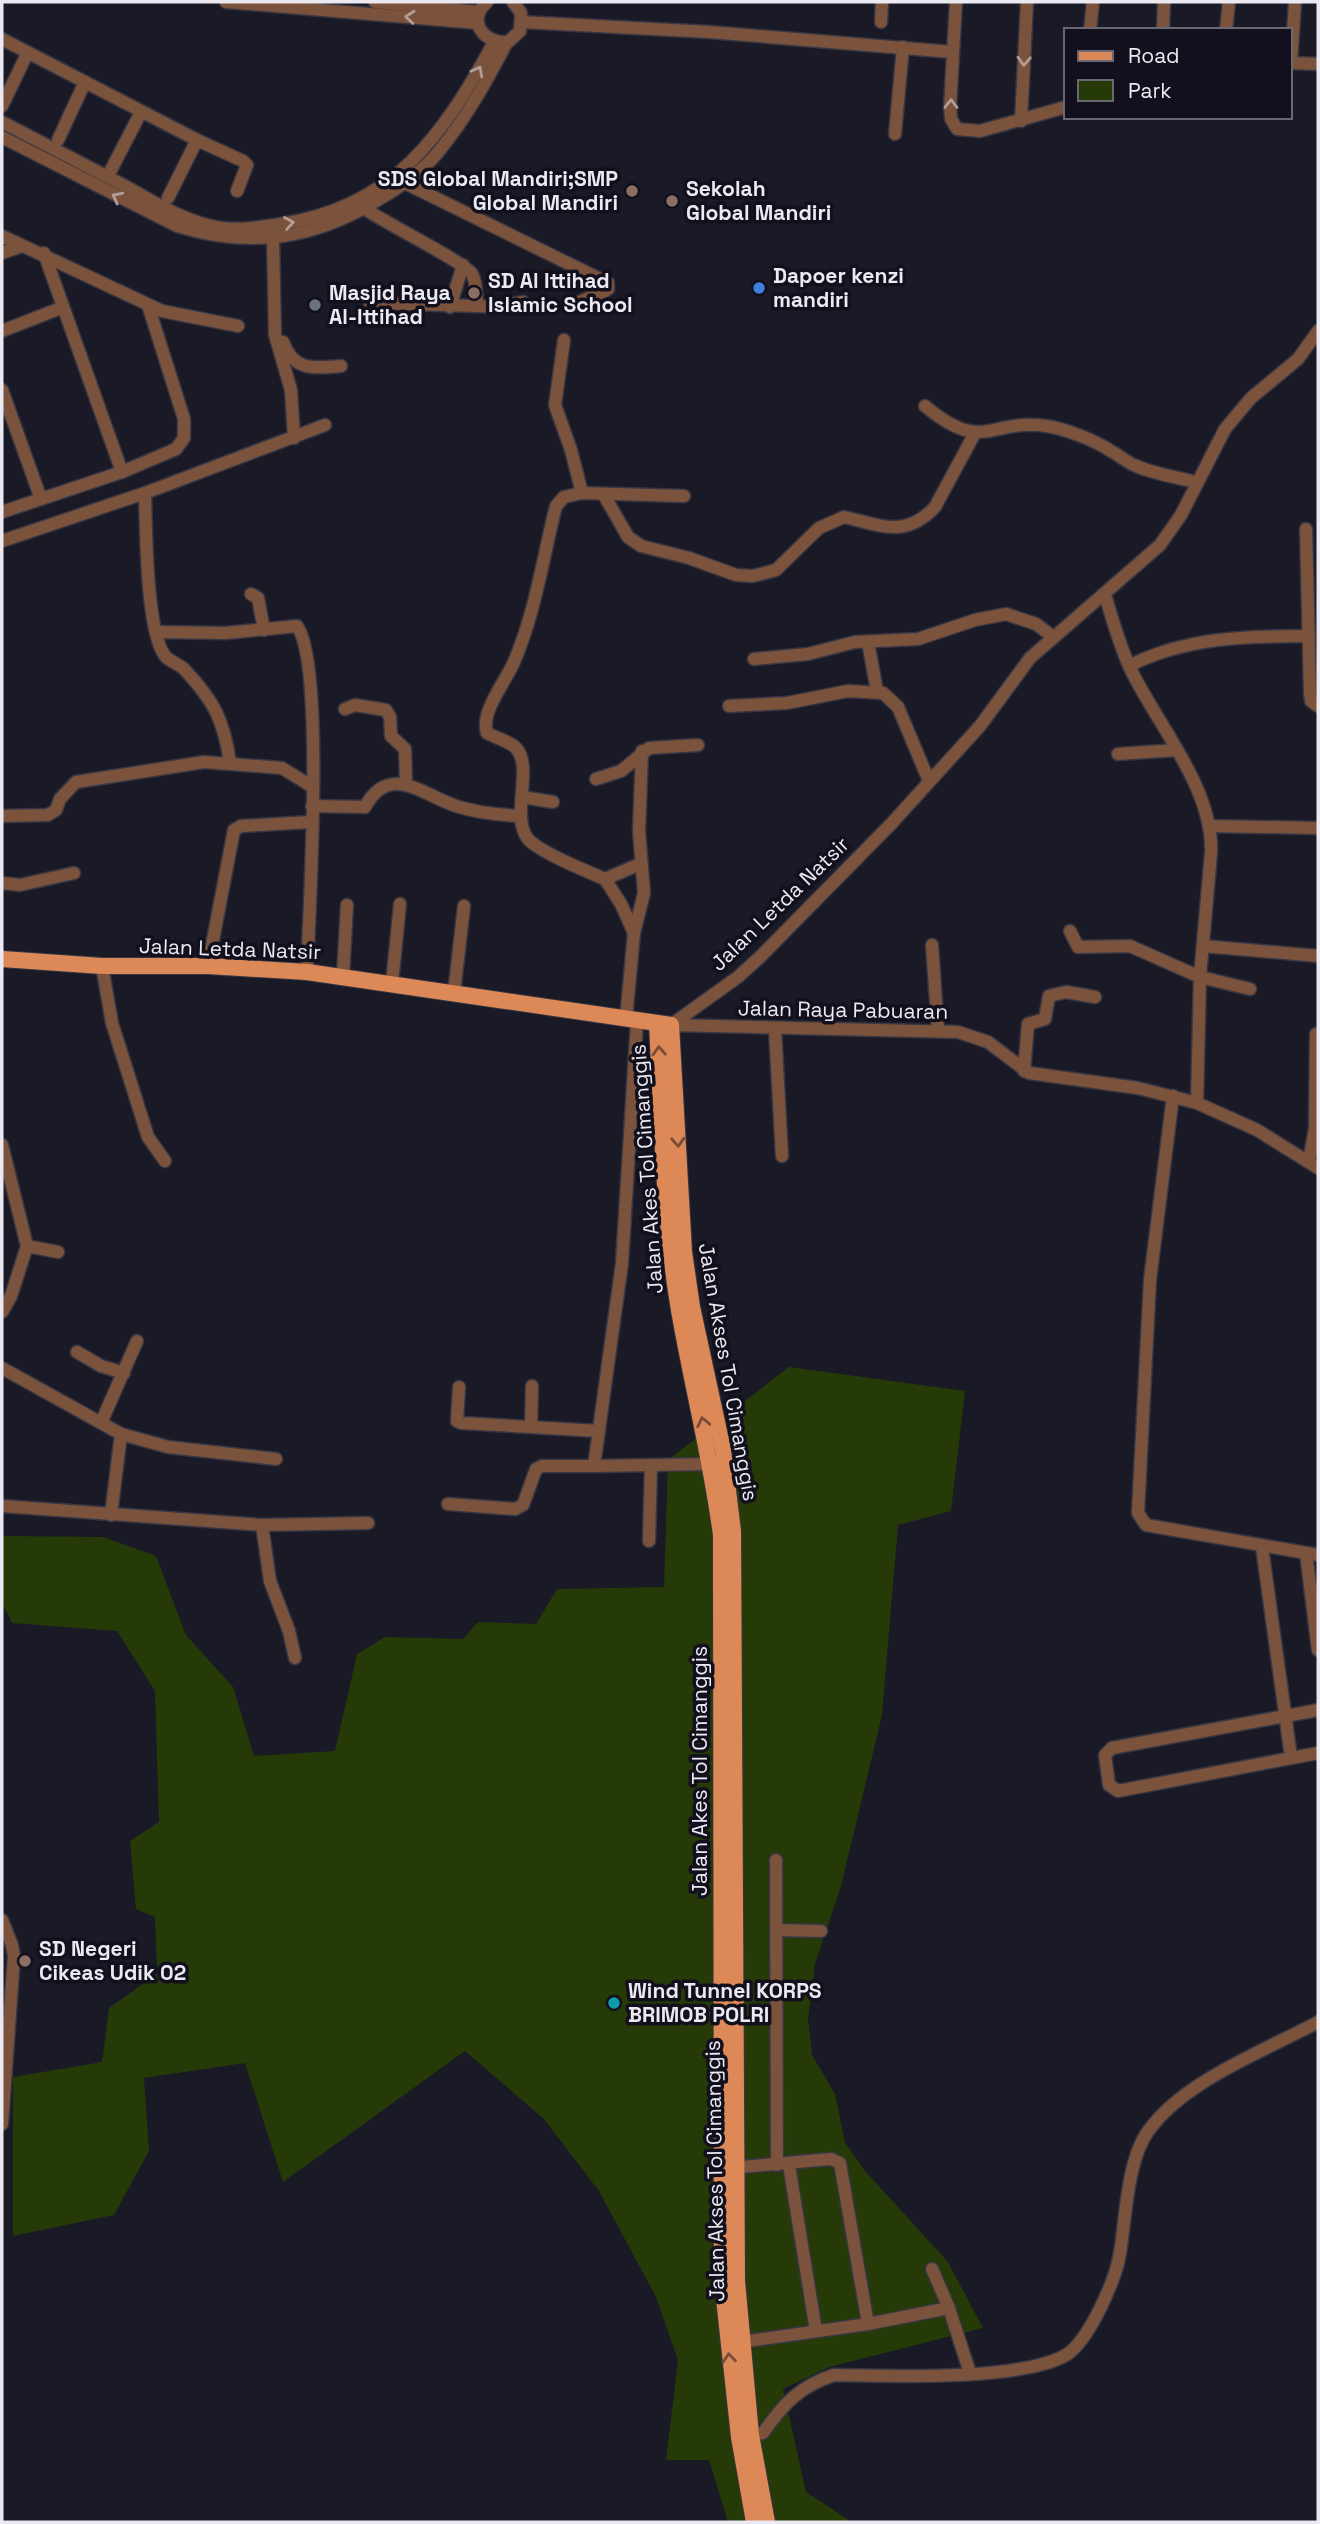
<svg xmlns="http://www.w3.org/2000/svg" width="1320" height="2524" font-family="'Space Grotesk',sans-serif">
<rect width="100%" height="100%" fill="#1a1926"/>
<!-- green -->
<path fill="#263a07" d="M 789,1367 L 965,1391 L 951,1511 L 898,1525 L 882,1715 L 841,1886 L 815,1964 L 808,2019 L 812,2055 L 835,2094 L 845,2143 L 866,2172 L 948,2262 L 983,2328 L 829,2367 L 783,2389 L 806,2492 L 852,2522 L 728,2522 L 709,2460 L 666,2460 L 678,2360 L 656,2297 L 599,2191 L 544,2119 L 465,2051 L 283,2182 L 245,2063 L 144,2078 L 149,2151 L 114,2215 L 13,2236 L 13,2077 L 102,2062 L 109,2008 L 157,1974 L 155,1917 L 136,1909 L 130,1841 L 159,1822 L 155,1691 L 117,1631 L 12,1623 L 2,1603 L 2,1536 L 103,1537 L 156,1556 L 186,1635 L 233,1687 L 254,1756 L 335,1751 L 357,1654 L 385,1637 L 463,1639 L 478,1622 L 536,1624 L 557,1589 L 664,1587 L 668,1460 Z"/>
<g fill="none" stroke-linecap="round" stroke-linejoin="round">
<!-- minor casing -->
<g stroke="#373643" stroke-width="15">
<g id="minor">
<path d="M 226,2 L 478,23"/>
<path d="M 375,2 L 479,12"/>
<path d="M 487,2 C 466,21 484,44 508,42 L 520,31 L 521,13 L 513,2"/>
<path d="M 956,2 L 950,107 L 951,119 L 957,129 L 980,131 L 1066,107"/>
<path d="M 522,22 L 709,32 L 952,52"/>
<path d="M 881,22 L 882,2"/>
<path d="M 1090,30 L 1093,2"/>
<path d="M 1163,30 L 1164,2"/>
<path d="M 1226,30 L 1229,2"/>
<path d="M 2,39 L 197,140 L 243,161 L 247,165 L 237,191"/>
<path d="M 1290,63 L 1318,64"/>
<path d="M 1291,63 L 1295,2"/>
<path d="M 2,106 L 27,54"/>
<path d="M 1021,121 L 1027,2"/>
<path d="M 2,122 C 43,143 84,165 125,186 C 152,201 177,217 207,225 C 232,232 256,228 281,224 C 394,207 443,136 494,42"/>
<path d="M 895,134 L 903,47"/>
<path d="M 2,137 L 177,226 C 252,249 316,239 381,198 C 403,185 423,171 439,151 C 467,117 487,80 507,42"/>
<path d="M 58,140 L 85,82"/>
<path d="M 111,170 L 141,112"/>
<path d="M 405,183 L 608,283 L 608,289 L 605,291 L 568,307"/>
<path d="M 168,198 L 197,140"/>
<path d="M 361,206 C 380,221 465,262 472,274 C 477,282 476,297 477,306 L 370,303"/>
<path d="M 2,236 L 162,311 L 238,326"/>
<path d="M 273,238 L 275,335 L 291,390 L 294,438"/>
<path d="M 2,253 L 22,246"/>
<path d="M 44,253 L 122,472"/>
<path d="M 477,306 L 497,307 L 523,302"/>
<path d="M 450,307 L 463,265"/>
<path d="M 2,331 L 61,308"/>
<path d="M 564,340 L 555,405 L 571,450 L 582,493"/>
<path d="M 283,342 C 294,372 314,368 341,366"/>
<path d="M 2,390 L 41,499"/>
<path d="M 925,406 C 984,455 989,418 1046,426 C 1066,429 1094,440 1111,451 C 1119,455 1126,462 1134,465 C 1153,474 1176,477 1196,482"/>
<path d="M 145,493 C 146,526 146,635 166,657 C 171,662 179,664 184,669 C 214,701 224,720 230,763"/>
<path d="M 604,495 L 628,537 L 641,546 L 689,558 L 736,575 L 753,576 L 776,570 L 819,528 L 844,517 C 880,525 905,539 935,507 L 975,433"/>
<path d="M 2,512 L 122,472 L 176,449 L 184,438 L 184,419 L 148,305"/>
<path d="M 1306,529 L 1310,693 L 1311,701 L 1318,706"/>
<path d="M 2,541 L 145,493 L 325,425"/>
<path d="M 251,594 L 258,598 L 264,630"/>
<path d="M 1105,595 C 1113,621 1120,648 1132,672 C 1158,725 1214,790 1211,853 L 1200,977 L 1197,1103"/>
<path d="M 157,632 L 226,633 L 297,626 C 325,665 309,912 307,972"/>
<path d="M 868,642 L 877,691"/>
<path d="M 754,659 L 808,654 L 855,642 L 918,639 L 975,620 L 1006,614 L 1036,624 L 1052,636"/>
<path d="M 1129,666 C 1185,637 1248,636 1309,636"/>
<path d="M 729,706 L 787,703 L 848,691 L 883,693 L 898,707 L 929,781"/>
<path d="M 345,709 L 355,705 L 386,710 L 390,717 L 391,736 L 405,749 L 406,783"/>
<path d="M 1118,754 L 1177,750"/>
<path d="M 596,779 L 621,771 L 649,748 L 698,745"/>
<path d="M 522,797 L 553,802"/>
<path d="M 312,806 L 365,807 C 389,762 423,795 456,806 C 477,813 499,815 521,816"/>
<path d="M 2,816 L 48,815 L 56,810 L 60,799 L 76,782 L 204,762 L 282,768 L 311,786"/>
<path d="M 1209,826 L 1318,828"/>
<path d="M 640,864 L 605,879 C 588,872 539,852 528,839 C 510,817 534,767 516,748 C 509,741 496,738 487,733 C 480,713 505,682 513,664 C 535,615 543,557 556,506 L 564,497 L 582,493 L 684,496"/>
<path d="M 605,879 L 621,904 L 634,933"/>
<path d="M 2,883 L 20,885 L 74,873"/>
<path d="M 1070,931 L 1078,947 L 1130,946 L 1200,977 L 1250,989"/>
<path d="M 932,945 L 938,1030"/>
<path d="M 1203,946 L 1318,956"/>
<path d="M 102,966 L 112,1023 L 148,1137 L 165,1161"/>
<path d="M 208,966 L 234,830 L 241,826 L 311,822"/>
<path d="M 343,976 L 347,905"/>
<path d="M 392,983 L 400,904"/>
<path d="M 454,993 L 464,906"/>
<path d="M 626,1019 L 634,933 L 644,893 L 639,831 L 642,751"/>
<path d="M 637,1021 L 622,1263 L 594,1466 L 712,1464"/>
<path d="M 671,1025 L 738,977 L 761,956 L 891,824 L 980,726 L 1030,658 L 1160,545 L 1181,515 L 1225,429 L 1251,398 L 1298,359 L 1318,331"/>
<path d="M 671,1025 L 958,1032 L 988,1042 L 1029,1073 L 1138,1088 L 1197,1103 L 1257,1130 L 1318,1168"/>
<path d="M 775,1029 L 782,1156"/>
<path d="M 1024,1071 L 1028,1024 L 1045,1019 L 1049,996 L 1066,992 L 1095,997"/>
<path d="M 1173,1096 L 1150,1280 L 1138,1513 L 1146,1525 L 1318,1555"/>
<path d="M 2,1145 L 27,1246 L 11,1296 L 2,1312"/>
<path d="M 1309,1162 L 1315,1128 L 1316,1034"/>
<path d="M 27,1246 L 58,1252"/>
<path d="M 77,1352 L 101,1366 L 124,1373"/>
<path d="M 2,1368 L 121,1434 L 168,1447 L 276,1459"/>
<path d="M 459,1387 L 457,1421 L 461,1423 L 599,1431"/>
<path d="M 101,1423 L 137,1341"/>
<path d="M 531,1427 L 532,1386"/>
<path d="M 448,1504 L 515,1509 L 523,1505 L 536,1469 L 542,1466 L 594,1466"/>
<path d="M 2,1506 L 262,1525 L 270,1581 L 289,1631 L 295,1658"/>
<path d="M 111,1515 L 121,1434"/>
<path d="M 262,1525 L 368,1523"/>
<path d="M 649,1541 L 651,1466"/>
<path d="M 1262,1547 L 1291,1757"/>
<path d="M 1306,1553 L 1318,1650"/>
<path d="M 1318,1710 L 1112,1748 L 1105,1755 L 1109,1785 L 1118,1791 L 1318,1753"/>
<path d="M 776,1860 L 777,2165"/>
<path d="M 2,1920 L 12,1945 L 14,1956 L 2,2124"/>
<path d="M 776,1930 L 821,1931"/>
<path d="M 789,2165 L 816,2331"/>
<path d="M 730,2168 L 831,2159 L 840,2163 L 868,2324"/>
<path d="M 932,2269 L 949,2308 L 970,2373"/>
<path d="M 741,2342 L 868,2324 L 949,2308"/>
<path d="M 743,2436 L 763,2433 C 783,2404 800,2386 834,2375 C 890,2376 1021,2381 1066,2355 C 1089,2341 1116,2279 1120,2253 C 1126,2217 1127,2159 1149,2130 C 1186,2080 1264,2051 1318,2022"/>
</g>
</g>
<!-- major casing -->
<g stroke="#373643" stroke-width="18">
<g id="major">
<path d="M 2,959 L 102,966 L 208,966 L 307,972 L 671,1025 L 684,1252 L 692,1307 L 723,1450 L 733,1531 L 737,2281 L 751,2435 L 767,2522"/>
<path d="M 657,1023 C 662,1119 663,1215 679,1310 C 692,1385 711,1458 721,1535 L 722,2280 L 739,2437 L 754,2522"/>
</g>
</g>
<!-- minor -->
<use href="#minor" stroke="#7b523b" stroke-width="12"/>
<!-- major -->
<use href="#major" stroke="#dd8957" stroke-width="16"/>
</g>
<!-- one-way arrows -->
<defs><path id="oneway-chevron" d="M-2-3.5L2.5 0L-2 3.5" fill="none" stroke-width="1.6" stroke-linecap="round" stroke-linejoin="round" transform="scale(1.75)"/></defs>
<g stroke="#b39e97">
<use href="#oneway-chevron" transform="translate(410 17) rotate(-175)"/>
<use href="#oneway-chevron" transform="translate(1024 61) rotate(93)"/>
<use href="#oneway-chevron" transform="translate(478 71) rotate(-62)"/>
<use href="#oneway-chevron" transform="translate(951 104) rotate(-90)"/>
<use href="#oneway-chevron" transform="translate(117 197) rotate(-153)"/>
<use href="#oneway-chevron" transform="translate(289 223) rotate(-9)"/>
</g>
<g stroke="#774c3a">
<use href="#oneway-chevron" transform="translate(659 1051) rotate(-93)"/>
<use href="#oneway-chevron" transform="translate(678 1142) rotate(87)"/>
<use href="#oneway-chevron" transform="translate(703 1422) rotate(-102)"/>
<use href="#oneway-chevron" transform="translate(729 2358) rotate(-96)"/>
</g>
<!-- markers -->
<g fill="#8d6e63" stroke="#11101c" stroke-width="2.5">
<circle cx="632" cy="191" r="7"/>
<circle cx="672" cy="201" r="7"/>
<circle cx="474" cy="293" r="7"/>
<circle cx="25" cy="1961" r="7"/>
</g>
<circle fill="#3f7fe0" stroke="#11101c" stroke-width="2.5" cx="759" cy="288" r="7"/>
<circle fill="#6b7280" stroke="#11101c" stroke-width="2.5" cx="315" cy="305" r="7"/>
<circle fill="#0f9aa8" stroke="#11101c" stroke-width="2.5" cx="614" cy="2003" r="7"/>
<g text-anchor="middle" stroke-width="7" stroke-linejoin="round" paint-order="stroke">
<!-- poi labels -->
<g font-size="21" font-weight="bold" fill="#ebeaf3" stroke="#11101c" text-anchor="start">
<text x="618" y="186" text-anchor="end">SDS Global Mandiri;SMP<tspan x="618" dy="24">Global Mandiri</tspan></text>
<text x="686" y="196">Sekolah<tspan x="686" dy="24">Global Mandiri</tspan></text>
<text x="773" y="283">Dapoer kenzi<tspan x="773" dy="24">mandiri</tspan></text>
<text x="488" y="288">SD Al Ittihad<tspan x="488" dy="24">Islamic School</tspan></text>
<text x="329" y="300">Masjid Raya<tspan x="329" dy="24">Al-Ittihad</tspan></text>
<text x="39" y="1956">SD Negeri<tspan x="39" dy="24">Cikeas Udik 02</tspan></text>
<text x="628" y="1998">Wind Tunnel KORPS<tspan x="628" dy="24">BRIMOB POLRI</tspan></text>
</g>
<!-- street labels -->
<g font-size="21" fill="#ebeaf3" stroke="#11101c">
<text transform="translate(780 904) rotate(-44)" y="7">Jalan Letda Natsir</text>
<text transform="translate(230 949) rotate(2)" y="7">Jalan Letda Natsir</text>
<text transform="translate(843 1010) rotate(1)" y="7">Jalan Raya Pabuaran</text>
<text transform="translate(647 1169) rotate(-94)" y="7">Jalan Akes Tol Cimanggis</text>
<text transform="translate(728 1372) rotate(80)" y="7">Jalan Akses Tol Cimanggis</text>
<text transform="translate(700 1771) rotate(-90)" y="7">Jalan Akes Tol Cimanggis</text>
<text transform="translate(715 2171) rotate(-91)" y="7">Jalan Akses Tol Cimanggis</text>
</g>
</g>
<!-- border -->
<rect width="1320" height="2524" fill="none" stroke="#ebeaf3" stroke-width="7"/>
<!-- legend -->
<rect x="1064" y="28" width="228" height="91" fill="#11101c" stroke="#686772" stroke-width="2"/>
<rect x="1078" y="51" width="35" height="10" fill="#dd8957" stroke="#686772" stroke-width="2"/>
<text x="1128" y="63" font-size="21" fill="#ebeaf3">Road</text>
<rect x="1078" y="80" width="35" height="21" fill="#263a07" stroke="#686772" stroke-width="2"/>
<text x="1128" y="98" font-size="21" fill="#ebeaf3">Park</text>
</svg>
